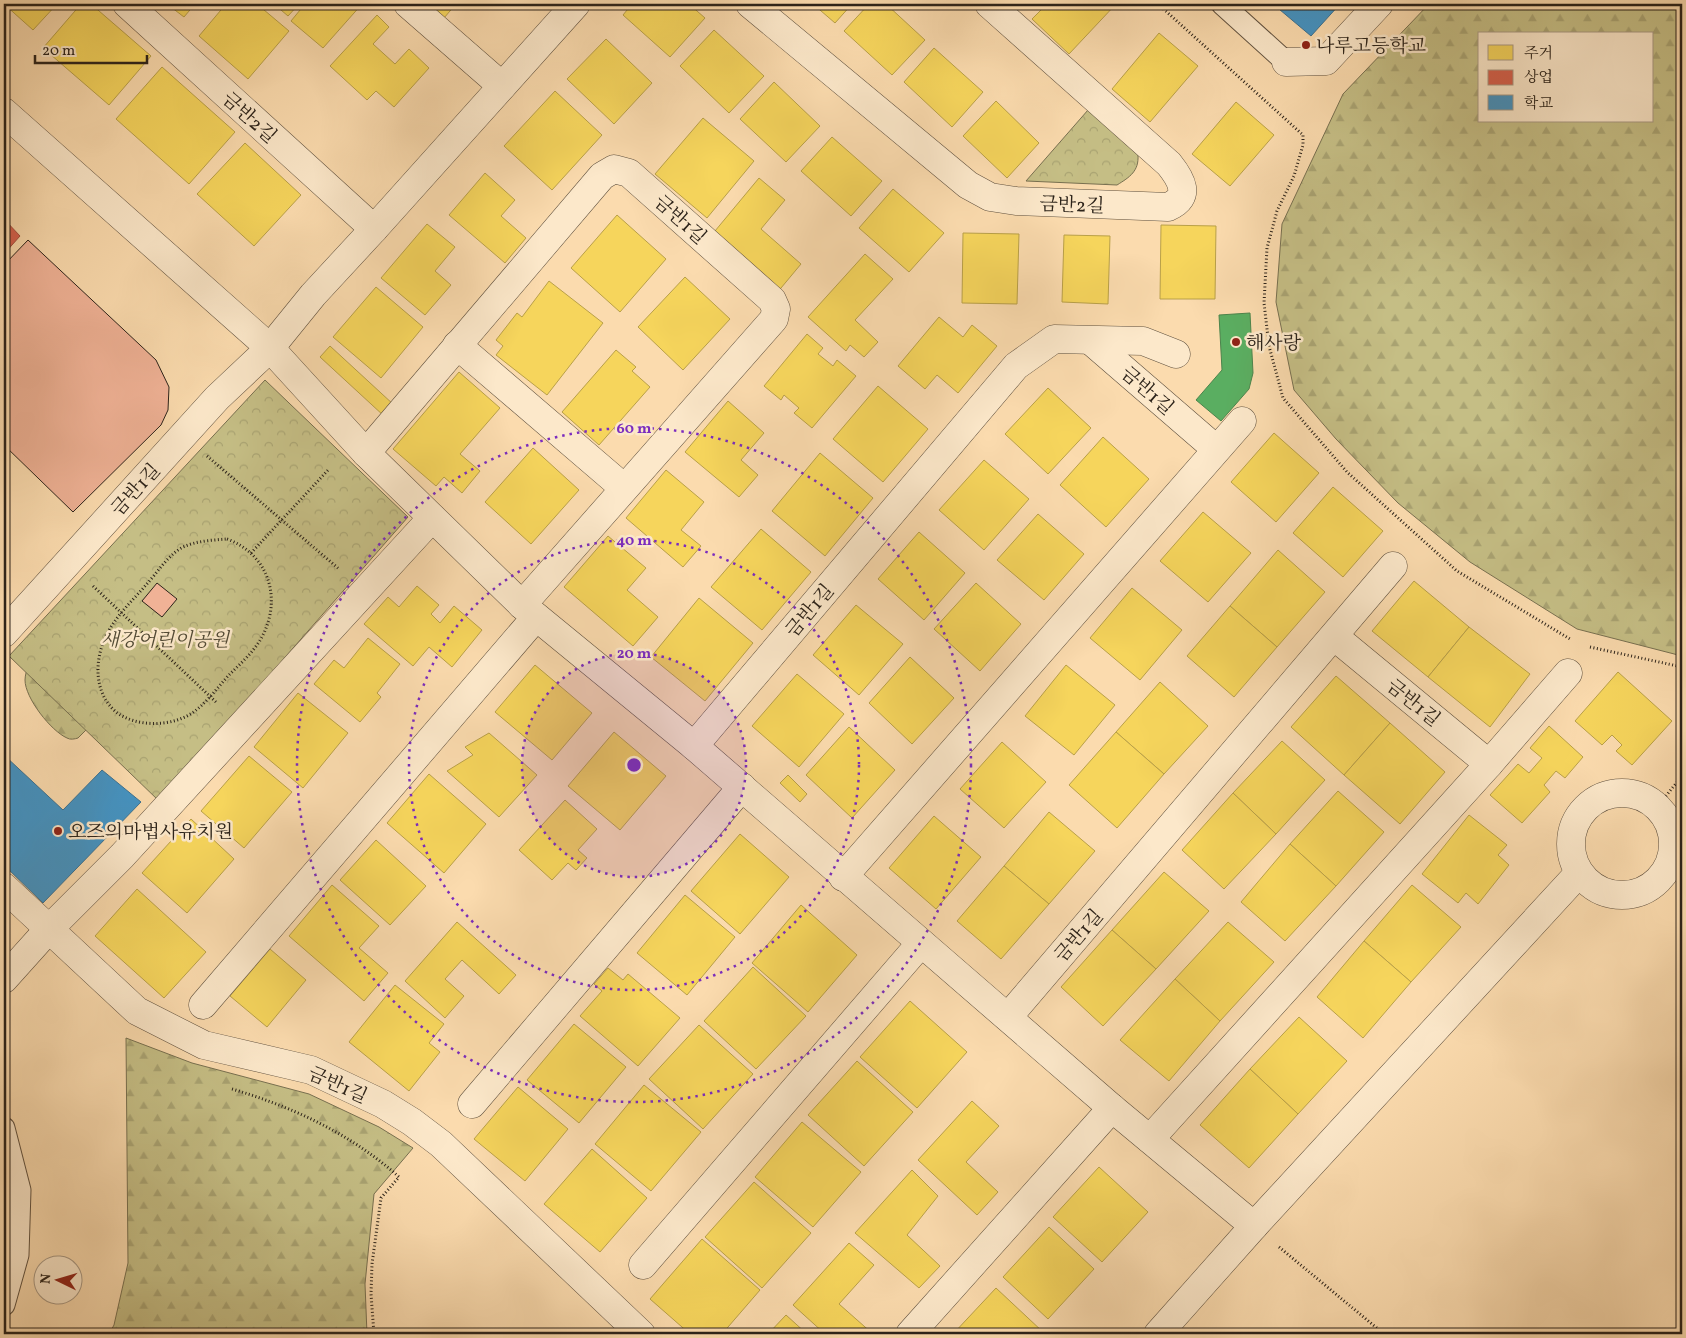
<svg xmlns="http://www.w3.org/2000/svg" width="1686" height="1338" font-family="Vollkorn,'Noto Serif KR',serif">
<defs>
<pattern id="forest-firs" width="22" height="20" patternUnits="userSpaceOnUse" patternTransform="scale(1.25)"><rect width="22" height="20" fill="#c5be85"/><path d="M5 1l3.5 6h-7zM16 11l3.5 6h-7z" fill="#a9a372"/></pattern>
<pattern id="park-crowns" width="20" height="18" patternUnits="userSpaceOnUse" patternTransform="scale(1.25)"><rect width="20" height="18" fill="#c5be85"/><path d="M2 6a3 3 0 1 1 6 0M12 15a3 3 0 1 1 6 0" fill="none" stroke="#a9a372"/></pattern>
</defs>
<rect width="100%" height="100%" fill="#fbdbae"/>
<filter id="stains"><feTurbulence type="fractalNoise" baseFrequency=".004" numOctaves="4"/><feColorMatrix values="0 0 0 0 .2 0 0 0 0 .09 0 0 0 0 .02 0 0 0 .5 -.17"/></filter>
<radialGradient id="worn" r=".72"><stop offset=".6" stop-color="#630" stop-opacity="0"/><stop offset="1" stop-color="#630" stop-opacity=".3"/></radialGradient>
<!-- forest -->
<g fill="url(#forest-firs)" stroke="#787050" fill-rule="evenodd">
<path d="M 1429,4 L 1682,4 L 1682,656 L 1577,629 L 1470,562 L 1398,503 L 1336,439 L 1294,390 L 1276,302 L 1282,224 L 1343,94 ZM 1480,34 L 1652,34 L 1652,121 L 1480,121 Z"/>
<path d="M 29,664 L 94,722 L 78,738 C 75,739 70,740 67,738 C 51,731 25,698 25,680 C 25,675 27,669 29,664 Z"/>
<path d="M 126,1038 L 192,1063 L 309,1094 L 379,1127 L 413,1148 L 374,1194 L 365,1284 L 367,1334 L 109,1334 L 114,1325 L 128,1263 Z"/>
</g>
<!-- park -->
<g fill="url(#park-crowns)" stroke="#787050">
<path d="M 1088,110 L 1138,155 C 1139,171 1130,177 1117,185 L 1026,181 Z"/>
<path d="M 265,380 L 408,517 L 159,801 L 9,656 Z"/>
</g>
<!-- homes -->
<g fill="#f6d55c" stroke="#b9a048">
<path d="M 4,4 L 57,4 L 33,30 Z"/>
<path d="M 81,4 L 91,4 L 151,56 L 109,105 L 43,48 Z"/>
<path d="M 167,4 L 195,4 L 184,17 Z"/>
<path d="M 226,4 L 257,4 L 289,31 L 248,79 L 199,36 Z"/>
<path d="M 274,4 L 299,4 L 288,16 Z"/>
<path d="M 305,4 L 362,4 L 323,48 L 291,21 Z"/>
<path d="M 428,4 L 456,4 L 444,18 Z"/>
<path d="M 632,4 L 689,4 L 705,18 L 670,57 L 623,15 Z"/>
<path d="M 813,4 L 852,4 L 835,23 Z"/>
<path d="M 869,4 L 886,4 L 925,40 L 892,75 L 844,31 Z"/>
<path d="M 1047,4 L 1116,4 L 1069,54 L 1032,19 Z"/>
<path d="M 377,15 L 389,27 L 373,44 L 395,64 L 409,49 L 429,68 L 394,107 L 376,91 L 367,100 L 330,66 Z"/>
<path d="M 714,30 L 764,76 L 729,113 L 680,66 Z"/>
<path d="M 1159,33 L 1198,66 L 1150,122 L 1112,89 Z"/>
<path d="M 606,39 L 652,83 L 614,124 L 567,79 Z"/>
<path d="M 934,48 L 983,92 L 952,127 L 904,82 Z"/>
<path d="M 162,67 L 235,132 L 189,184 L 116,119 Z"/>
<path d="M 774,82 L 820,126 L 786,162 L 740,119 Z"/>
<path d="M 555,91 L 602,135 L 552,190 L 504,146 Z"/>
<path d="M 996,101 L 1039,143 L 1007,178 L 963,136 Z"/>
<path d="M 1236,102 L 1274,135 L 1230,186 L 1192,154 Z"/>
<path d="M 703,118 L 754,161 L 707,218 L 655,174 Z"/>
<path d="M 832,137 L 882,181 L 851,216 L 801,171 Z"/>
<path d="M 245,143 L 301,195 L 254,246 L 197,194 Z"/>
<path d="M 485,173 L 515,200 L 501,216 L 526,238 L 505,263 L 449,215 Z"/>
<path d="M 759,178 L 785,200 L 761,229 L 801,264 L 776,294 L 710,237 Z"/>
<path d="M 893,189 L 944,233 L 909,272 L 859,228 Z"/>
<path d="M 617,215 L 666,259 L 620,312 L 571,268 Z"/>
<path d="M 427,224 L 455,247 L 435,271 L 451,285 L 425,315 L 381,278 Z"/>
<path d="M 1161,225 L 1216,226 L 1215,299 L 1160,299 Z"/>
<path d="M 963,233 L 1019,234 L 1017,304 L 962,303 Z"/>
<path d="M 1064,235 L 1110,236 L 1108,304 L 1062,302 Z"/>
<path d="M 865,254 L 893,279 L 855,320 L 878,342 L 864,357 L 850,345 L 846,351 L 808,317 Z"/>
<path d="M 685,277 L 730,319 L 683,370 L 638,327 Z"/>
<path d="M 549,281 L 603,323 L 547,395 L 496,355 L 503,346 L 496,340 L 517,313 L 522,317 Z"/>
<path d="M 376,287 L 423,327 L 381,378 L 333,337 Z"/>
<path d="M 939,317 L 963,337 L 972,325 L 997,346 L 958,393 L 937,375 L 925,389 L 898,366 Z"/>
<path d="M 807,334 L 823,348 L 818,354 L 833,366 L 837,360 L 856,376 L 812,428 L 794,413 L 799,408 L 784,395 L 781,400 L 764,386 Z"/>
<path d="M 330,346 L 394,405 L 384,416 L 320,357 Z"/>
<path d="M 616,350 L 636,367 L 632,371 L 650,387 L 599,445 L 562,412 Z"/>
<path d="M 459,372 L 500,408 L 460,454 L 480,471 L 462,493 L 444,477 L 436,486 L 393,449 Z"/>
<path d="M 878,386 L 928,429 L 883,482 L 833,439 Z"/>
<path d="M 1048,388 L 1091,428 L 1048,474 L 1005,434 Z"/>
<path d="M 728,401 L 764,433 L 741,460 L 758,475 L 739,497 L 685,452 Z"/>
<path d="M 1274,433 L 1319,473 L 1276,522 L 1231,482 Z"/>
<path d="M 1103,437 L 1149,479 L 1106,527 L 1060,485 Z"/>
<path d="M 533,448 L 579,490 L 531,544 L 485,502 Z"/>
<path d="M 820,453 L 873,498 L 825,556 L 772,511 Z"/>
<path d="M 984,460 L 1029,499 L 984,550 L 939,510 Z"/>
<path d="M 666,470 L 704,502 L 681,530 L 701,546 L 683,567 L 626,518 Z"/>
<path d="M 1333,487 L 1383,531 L 1343,577 L 1293,533 Z"/>
<path d="M 1203,512 L 1251,553 L 1208,602 L 1160,561 Z"/>
<path d="M 1038,514 L 1084,554 L 1044,600 L 997,560 Z"/>
<path d="M 761,529 L 811,572 L 762,630 L 711,587 Z"/>
<path d="M 919,532 L 965,573 L 924,620 L 878,579 Z"/>
<path d="M 608,536 L 646,568 L 627,590 L 658,617 L 633,646 L 564,587 Z"/>
<path d="M 1278,550 L 1325,592 L 1277,647 L 1230,606 Z"/>
<path d="M 1414,581 L 1469,627 L 1428,677 L 1372,631 Z"/>
<path d="M 976,583 L 1021,624 L 980,671 L 934,629 Z"/>
<path d="M 417,586 L 439,605 L 431,614 L 440,623 L 454,606 L 482,630 L 452,667 L 429,647 L 413,666 L 364,624 L 388,597 L 399,607 Z"/>
<path d="M 1132,588 L 1182,630 L 1140,680 L 1090,638 Z"/>
<path d="M 699,598 L 753,643 L 705,701 L 651,657 Z"/>
<path d="M 856,605 L 903,644 L 859,695 L 813,655 Z"/>
<path d="M 1230,606 L 1277,647 L 1234,697 L 1187,656 Z"/>
<path d="M 1469,627 L 1530,674 L 1490,727 L 1428,677 Z"/>
<path d="M 368,638 L 400,664 L 377,693 L 381,697 L 360,722 L 314,684 L 334,660 L 344,668 Z"/>
<path d="M 910,657 L 954,698 L 912,744 L 869,703 Z"/>
<path d="M 535,665 L 592,713 L 552,760 L 495,712 Z"/>
<path d="M 1066,665 L 1115,705 L 1074,755 L 1025,716 Z"/>
<path d="M 1618,672 L 1672,721 L 1632,765 L 1616,751 L 1622,745 L 1612,735 L 1602,745 L 1575,721 Z"/>
<path d="M 797,674 L 844,714 L 799,767 L 752,726 Z"/>
<path d="M 1336,676 L 1390,723 L 1344,775 L 1291,727 Z"/>
<path d="M 1160,682 L 1208,726 L 1164,774 L 1116,732 Z"/>
<path d="M 298,693 L 348,733 L 303,788 L 254,747 Z"/>
<path d="M 1390,723 L 1445,772 L 1400,824 L 1344,775 Z"/>
<path d="M 1549,726 L 1583,757 L 1565,778 L 1556,771 L 1544,785 L 1550,792 L 1522,823 L 1490,795 L 1518,764 L 1529,773 L 1542,758 L 1530,748 Z"/>
<path d="M 849,727 L 895,770 L 852,818 L 806,775 Z"/>
<path d="M 614,732 L 666,776 L 620,830 L 568,786 Z"/>
<path d="M 1116,732 L 1164,774 L 1117,828 L 1069,785 Z"/>
<path d="M 489,733 L 537,775 L 499,817 L 447,771 L 473,755 L 465,747 Z"/>
<path d="M 1282,741 L 1325,780 L 1276,834 L 1233,793 Z"/>
<path d="M 1002,742 L 1046,782 L 1004,828 L 960,789 Z"/>
<path d="M 249,756 L 292,792 L 244,848 L 201,811 Z"/>
<path d="M 429,774 L 486,824 L 444,873 L 387,823 Z"/>
<path d="M 788,775 L 807,794 L 800,802 L 780,783 Z"/>
<path d="M 1338,791 L 1384,832 L 1336,886 L 1290,844 Z"/>
<path d="M 1233,793 L 1276,834 L 1224,889 L 1182,850 Z"/>
<path d="M 565,800 L 597,829 L 578,850 L 587,858 L 576,870 L 568,863 L 552,880 L 519,850 Z"/>
<path d="M 1049,812 L 1095,851 L 1049,904 L 1004,866 Z"/>
<path d="M 1469,815 L 1507,845 L 1498,855 L 1509,865 L 1478,904 L 1466,893 L 1458,903 L 1422,874 Z"/>
<path d="M 934,816 L 981,857 L 936,909 L 889,868 Z"/>
<path d="M 191,819 L 234,859 L 187,913 L 142,873 Z"/>
<path d="M 740,834 L 789,877 L 740,934 L 691,891 Z"/>
<path d="M 376,840 L 426,886 L 390,925 L 340,880 Z"/>
<path d="M 1290,844 L 1336,886 L 1285,941 L 1241,902 Z"/>
<path d="M 1004,866 L 1049,904 L 1001,959 L 957,921 Z"/>
<path d="M 1164,872 L 1209,911 L 1156,969 L 1112,930 Z"/>
<path d="M 332,885 L 379,926 L 359,948 L 388,973 L 364,1001 L 289,936 Z"/>
<path d="M 1412,885 L 1461,927 L 1411,982 L 1364,941 Z"/>
<path d="M 137,889 L 206,952 L 164,998 L 95,936 Z"/>
<path d="M 685,895 L 735,937 L 687,995 L 637,953 Z"/>
<path d="M 801,905 L 857,955 L 808,1012 L 752,963 Z"/>
<path d="M 457,922 L 516,975 L 499,994 L 462,960 L 445,979 L 464,996 L 445,1018 L 405,981 Z"/>
<path d="M 1228,922 L 1274,962 L 1220,1021 L 1175,979 Z"/>
<path d="M 1112,930 L 1156,969 L 1103,1026 L 1061,987 Z"/>
<path d="M 1364,941 L 1411,982 L 1363,1038 L 1317,997 Z"/>
<path d="M 270,949 L 306,980 L 267,1027 L 230,996 Z"/>
<path d="M 753,967 L 806,1016 L 756,1069 L 704,1021 Z"/>
<path d="M 608,968 L 623,980 L 628,974 L 680,1018 L 638,1066 L 580,1016 L 602,991 L 594,984 Z"/>
<path d="M 1175,979 L 1220,1021 L 1169,1081 L 1120,1040 Z"/>
<path d="M 395,985 L 444,1024 L 429,1043 L 440,1052 L 409,1091 L 349,1042 Z"/>
<path d="M 910,1001 L 967,1052 L 917,1108 L 860,1057 Z"/>
<path d="M 1299,1017 L 1347,1061 L 1298,1114 L 1250,1069 Z"/>
<path d="M 574,1024 L 626,1067 L 579,1123 L 527,1080 Z"/>
<path d="M 699,1025 L 753,1074 L 703,1129 L 649,1079 Z"/>
<path d="M 857,1061 L 913,1112 L 864,1166 L 808,1115 Z"/>
<path d="M 1250,1069 L 1298,1114 L 1249,1168 L 1200,1125 Z"/>
<path d="M 644,1085 L 701,1132 L 651,1191 L 595,1144 Z"/>
<path d="M 518,1087 L 568,1129 L 525,1181 L 474,1139 Z"/>
<path d="M 972,1101 L 999,1126 L 966,1162 L 998,1192 L 977,1215 L 918,1160 Z"/>
<path d="M 802,1122 L 861,1172 L 813,1227 L 755,1177 Z"/>
<path d="M 592,1149 L 647,1198 L 600,1252 L 544,1204 Z"/>
<path d="M 1099,1167 L 1148,1212 L 1102,1262 L 1053,1217 Z"/>
<path d="M 912,1170 L 938,1196 L 907,1235 L 940,1266 L 919,1288 L 855,1233 Z"/>
<path d="M 754,1182 L 811,1233 L 762,1288 L 705,1237 Z"/>
<path d="M 1049,1227 L 1094,1269 L 1048,1319 L 1003,1277 Z"/>
<path d="M 702,1239 L 760,1290 L 722,1334 L 690,1334 L 650,1299 Z"/>
<path d="M 849,1243 L 874,1265 L 839,1304 L 873,1334 L 825,1334 L 793,1305 Z"/>
<path d="M 996,1288 L 1043,1332 L 1042,1334 L 953,1334 Z"/>
<path d="M 786,1315 L 807,1334 L 768,1334 Z"/>
</g>
<!-- shops -->
<path fill="#d6604d" stroke="#a34e3e" d="M 4,219 L 20,236 L 4,254 Z"/>
<!-- schools -->
<g fill="#4393c3" stroke="#3c7190">
<path d="M 1273,4 L 1340,4 L 1311,36 Z"/>
<path d="M 4,755 L 63,810 L 102,770 L 141,802 L 43,903 L 4,865 L 9,857 L 4,853 Z"/>
</g>
<!-- public -->
<path fill="#5aae61" stroke="#4c844c" d="M 1250,313 L 1253,373 L 1249,389 L 1221,421 L 1196,400 L 1222,370 L 1219,315 Z"/>
<!-- building -->
<g fill="#f0b296" stroke="#2c231a">
<path d="M 28,240 L 156,360 L 169,387 L 168,410 L 161,425 L 73,512 L 4,445 L 4,265 Z"/>
<path d="M 157,583 L 177,599 L 162,617 L 142,601 Z"/>
</g>
<g fill="none" stroke-linecap="round" stroke-linejoin="round">
<!-- service casing -->
<g stroke="#60513f" stroke-width="23">
<g id="service">
<path d="M 1222,4 L 1286,62"/>
<path d="M 4,1128 L 20,1190 L 18,1255 L 4,1305"/>
</g>
</g>
<!-- pedestrian casing -->
<g stroke="#60513f" stroke-width="29">
<path id="pedestrian" d="M 1286,62 L 1326,61 L 1379,4"/>
</g>
<!-- minor casing -->
<g stroke="#60513f" stroke-width="29">
<g id="minor">
<path d="M 127,4 L 374,229"/>
<path d="M 408,4 L 502,86"/>
<path d="M 750,4 L 968,185 L 990,197 L 1016,201 L 1168,207 C 1192,197 1181,179 1169,164 L 989,4"/>
<path d="M 4,112 L 270,348 L 366,453 L 522,605 L 694,746 L 1112,1108 L 1254,1226"/>
<path d="M 1091,341 L 1216,449"/>
<path d="M 457,345 L 624,488"/>
<path d="M 366,453 L 602,176 L 614,169 L 629,173 L 772,300 L 776,309 L 774,319 L 522,605"/>
<path d="M 4,633 L 217,398 L 270,348 L 313,295 L 374,229 L 576,4"/>
<path d="M 1335,637 L 1489,764"/>
<path d="M 694,746 L 1016,366 L 1054,339 L 1143,341 L 1176,354"/>
<circle cx="1622" cy="844" r="51"/>
<path d="M 843,877 L 1242,421"/>
<path d="M 4,887 L 137,1011 L 204,1045 L 311,1070 L 383,1104 L 412,1122 L 441,1144 L 641,1334"/>
<path d="M 4,979 L 48,930 L 122,856 L 432,518"/>
<path d="M 203,1005 L 536,617"/>
<path d="M 1008,1017 L 1393,566"/>
<path d="M 472,1104 L 742,787"/>
<path d="M 1150,1139 L 1489,764 L 1568,673"/>
<path d="M 643,1265 L 921,943"/>
<path d="M 910,1334 L 1112,1108"/>
<path d="M 1158,1334 L 1254,1226 L 1579,873"/>
</g>
</g>
<!-- path -->
<g stroke="#2c231a" stroke-width="3" stroke-dasharray="1 2.5" stroke-linecap="butt">
<path d="M 1158,4 L 1303,135 L 1303,145 L 1294,176 L 1277,211 L 1267,248 L 1264,303 L 1269,346 L 1283,398 L 1347,472 L 1457,571 L 1570,639"/>
<path d="M 207,456 L 339,569"/>
<path d="M 227,539 C 268,554 282,597 263,635 C 255,651 241,663 229,675 C 218,687 208,701 195,711 C 174,727 137,728 116,712 C 94,693 94,661 106,636 C 115,617 132,601 146,585 C 157,573 168,555 183,547 C 196,541 213,540 227,539 Z"/>
<path d="M 251,553 L 329,469"/>
<path d="M 93,586 L 217,703"/>
<path d="M 1590,647 L 1682,667"/>
<path d="M 1657,807 L 1682,776"/>
<path d="M 232,1089 C 293,1107 351,1134 399,1177 L 381,1198 L 372,1264 L 371,1294 L 374,1334"/>
<path d="M 1279,1247 L 1384,1334"/>
</g>
<!-- service -->
<use href="#service" stroke="#fce8ca" stroke-width="21"/>
<!-- pedestrian -->
<use href="#pedestrian" stroke="#fce8ca" stroke-width="28"/>
<!-- minor -->
<use href="#minor" stroke="#fce8ca" stroke-width="28"/>
</g>
<!-- distance rings -->
<circle cx="634" cy="765" r="112" fill="#7b2cbf" fill-opacity=".12"/>
<g fill="none" stroke="#7b2cbf" stroke-width="2.5" stroke-dasharray="2.5 5">
<circle cx="634" cy="765" r="112"/>
<circle cx="634" cy="765" r="225"/>
<circle cx="634" cy="765" r="337"/>
</g>
<!-- markers -->
<g fill="#8f2418" stroke="#fce8ca" stroke-width="2">
<circle cx="1306" cy="45" r="5"/>
<circle cx="1236" cy="342" r="5"/>
<circle cx="58" cy="831" r="5"/>
</g>
<g text-anchor="middle" stroke-width="5" stroke-linejoin="round" paint-order="stroke">
<!-- poi labels -->
<g font-size="19" fill="#2c231a" stroke="#fce8ca" text-anchor="start">
<text x="1316" y="52">나루고등학교</text>
<text x="1246" y="349">해사랑</text>
<text x="68" y="838">오즈의마법사유치원</text>
</g>
<!-- street labels -->
<g font-size="19" fill="#2c231a" stroke="#fce8ca">
<text transform="translate(250 117) rotate(42)" y="7">금반2길</text>
<text transform="translate(1072 204) rotate(2)" y="7">금반2길</text>
<text transform="translate(681 219) rotate(42)" y="7">금반1길</text>
<text transform="translate(1148 390) rotate(41)" y="7">금반1길</text>
<text transform="translate(135 489) rotate(-48)" y="7">금반1길</text>
<text transform="translate(809 610) rotate(-50)" y="7">금반1길</text>
<text transform="translate(1414 702) rotate(39)" y="7">금반1길</text>
<text transform="translate(1078 935) rotate(-49)" y="7">금반1길</text>
<text transform="translate(338 1084) rotate(24)" y="7">금반1길</text>
</g>
<!-- park labels -->
<g font-size="19" font-style="italic" fill="#524a35" stroke="#fce8ca">
<text x="165" y="646">새강어린이공원</text>
</g>
</g>
<circle cx="634" cy="765" r="8" fill="#7b2cbf" stroke="#fce8ca" stroke-width="2.5"/>
<g font-size="15" text-anchor="middle" font-weight="bold" fill="#7b2cbf" stroke="#fce8ca" stroke-width="5" stroke-linejoin="round" paint-order="stroke">
<text x="634" y="433">60 m</text>
<text x="634" y="545">40 m</text>
<text x="634" y="658">20 m</text>
</g>
<!-- margin -->
<rect width="1686" height="1338" fill="none" stroke="#fbdbae" stroke-width="20"/>
<rect x="5" y="5" width="1676" height="1328" fill="none" stroke="#2c231a" stroke-width="2.5"/>
<rect x="10" y="10" width="1666" height="1318" fill="none" stroke="#2c231a"/>
<!-- legend -->
<rect x="1478" y="32" width="175" height="90" fill="#fce8ca" stroke="#a99984"/>
<rect x="1488" y="45" width="25" height="15" fill="#f6d55c" stroke="#a99984"/>
<text x="1524" y="58" font-size="15" fill="#2c231a">주거</text>
<rect x="1488" y="70" width="25" height="15" fill="#d6604d" stroke="#a99984"/>
<text x="1524" y="82" font-size="15" fill="#2c231a">상업</text>
<rect x="1488" y="95" width="25" height="15" fill="#4393c3" stroke="#a99984"/>
<text x="1524" y="108" font-size="15" fill="#2c231a">학교</text>
<!-- north arrow -->
<g transform="translate(58 1280) rotate(275)"><circle r="24" fill="#fce8ca" stroke="#a99984"/>
<path d="M0-4L9 19L0 12L-9 19Z" fill="#8f2418"/>
<text y="-8" font-size="14" font-weight="bold" text-anchor="middle" fill="#2c231a">N</text>
</g>
<!-- scale -->
<path d="M35 55v8h112v-8" fill="none" stroke="#2c231a" stroke-width="2.5"/>
<text x="42" y="55" font-size="15" fill="#2c231a" stroke="#fce8ca" stroke-width="4" paint-order="stroke">20 m</text>
<rect width="100%" height="100%" filter="url(#stains)"/>
<rect width="100%" height="100%" fill="url(#worn)"/>
</svg>
